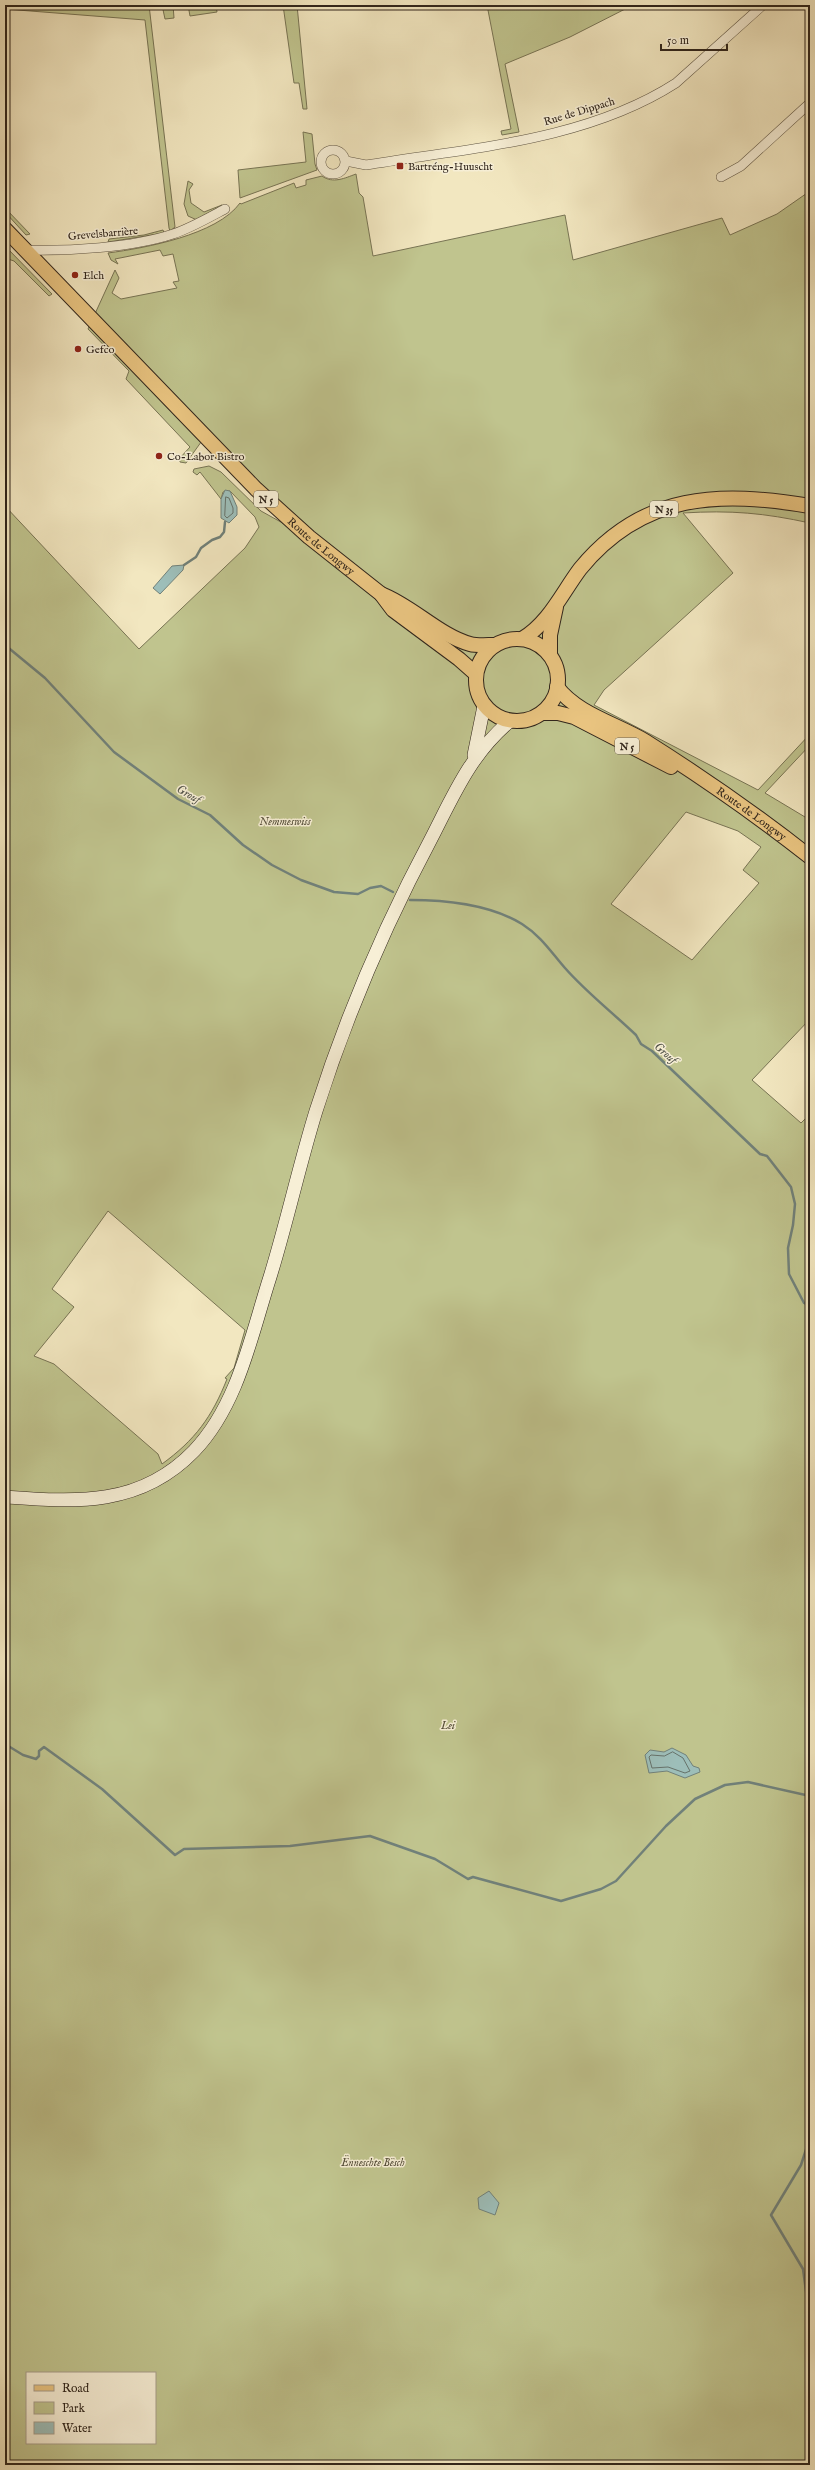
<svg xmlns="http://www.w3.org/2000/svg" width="815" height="2470" font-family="'IM FELL English',serif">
<rect width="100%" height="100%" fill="#f2e7c0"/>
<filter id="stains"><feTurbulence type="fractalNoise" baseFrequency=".005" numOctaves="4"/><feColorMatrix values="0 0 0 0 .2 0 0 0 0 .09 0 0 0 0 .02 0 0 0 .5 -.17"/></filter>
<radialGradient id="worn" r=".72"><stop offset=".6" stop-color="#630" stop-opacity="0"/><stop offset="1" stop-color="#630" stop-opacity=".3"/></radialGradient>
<!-- green -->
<g fill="#c0c48e" stroke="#787454" fill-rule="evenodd">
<path d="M 5,5 L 149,5 L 175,227 L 170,231 L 169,228 L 145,20 L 5,9 Z"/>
<path d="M 162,5 L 173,5 L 174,18 L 165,19 Z"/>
<path d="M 188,5 L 216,5 L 217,12 L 190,16 Z"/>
<path d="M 283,5 L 297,5 L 307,109 L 303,109 L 299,83 L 294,83 Z"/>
<path d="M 487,5 L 633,5 L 570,37 L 505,64 L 519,132 L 502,135 L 501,131 L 511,129 Z"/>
<path d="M 303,132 L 312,134 L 315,164 L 317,170 L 240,198 L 238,170 L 306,162 Z"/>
<path d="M 356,174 L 359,193 L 363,197 L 373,256 L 565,215 L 573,260 L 722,218 L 730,235 L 777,214 L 810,191 L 810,523 C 764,513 731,510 683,513 L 733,573 L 604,690 L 594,705 L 758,790 L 810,734 L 810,745 L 765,793 L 810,820 L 810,1019 L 752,1080 L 801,1123 L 805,1119 L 810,1123 L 810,2465 L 5,2465 L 5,506 L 139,649 L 245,548 L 259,527 L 255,517 L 230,491 L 223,492 L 221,499 L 200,472 L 197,475 L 193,472 L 194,469 L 209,466 L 221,472 L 261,511 L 306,536 L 204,438 L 186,463 L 180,462 L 179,459 L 190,447 L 126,379 L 129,371 L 88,329 L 115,270 L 119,278 L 112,293 L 121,299 L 177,288 L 173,282 L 179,281 L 173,254 L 163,256 L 160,250 L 115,259 L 118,264 L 111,260 L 108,253 C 145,248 217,235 240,203 L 241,204 L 294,183 L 296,188 L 306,185 L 306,180 L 322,176 C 333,184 345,178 356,174 ZM 686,812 L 738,831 L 761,847 L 743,870 L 759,883 L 692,960 L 611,904 ZM 108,1211 L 245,1330 L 234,1368 L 225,1378 L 227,1379 C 212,1417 195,1440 162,1464 L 158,1454 L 54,1364 L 34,1356 L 74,1307 L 52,1289 ZM 27,2373 L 155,2373 L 155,2443 L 27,2443 Z"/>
<path d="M 188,181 L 193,184 L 189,190 L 191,203 L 204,212 L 222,205 L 197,220 L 188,216 L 184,204 Z"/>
<path d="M 5,208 L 30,234 L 26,235 L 5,212 Z"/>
<path d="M 163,230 L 164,233 L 108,242 L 109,239 L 144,235 Z"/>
<path d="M 5,240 L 6,247 L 52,294 L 49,296 L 14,261 L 5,258 Z"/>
</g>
<!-- water -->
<g fill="#9dbeb9" stroke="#71817a">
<path d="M 225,490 L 230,491 L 237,507 L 237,515 L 229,523 L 221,518 L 221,499 Z"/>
<path d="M 184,565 L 183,570 L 160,594 L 153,588 L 172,566 Z"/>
<path d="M 672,1748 L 686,1755 L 693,1766 L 699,1768 L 700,1772 L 685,1778 L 667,1771 L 649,1773 L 645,1755 L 650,1750 L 664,1752 Z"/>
<path d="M 489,2191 L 499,2203 L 495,2215 L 479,2209 L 478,2198 Z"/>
</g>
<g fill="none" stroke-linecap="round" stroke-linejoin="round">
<!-- shore -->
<g stroke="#66726a" stroke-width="1">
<path d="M 226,497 L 229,498 L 233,508 L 233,513 L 227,518 L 225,516 Z"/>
<path d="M 673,1752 L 683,1758 L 690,1771 L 685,1773 L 668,1767 L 652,1768 L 649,1757 L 651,1755 L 664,1756 Z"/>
</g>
<!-- stream -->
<g stroke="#71817a" stroke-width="2.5">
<path d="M 184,565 L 196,557 L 201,548 L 212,540 L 220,537 L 224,532 L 225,522"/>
<path d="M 5,645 L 45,678 L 114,752 L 178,799 L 210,815 L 243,845 L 272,865 L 301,880 L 334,892 L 358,894 L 370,888 L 381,886 L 393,892"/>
<path d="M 410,900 C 446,900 491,905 522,924 C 541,936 551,952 565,968 C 586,992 613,1013 636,1035 L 641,1044 L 652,1051 L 760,1154 L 767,1156 L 791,1187 L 795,1204 L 793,1225 L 788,1248 L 789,1274 L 804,1303 L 810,1306"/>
<path d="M 5,1744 L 23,1755 L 36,1759 L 39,1756 L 39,1751 L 44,1747 L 102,1789 L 175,1855 L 184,1849 L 290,1846 L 370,1836 L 435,1859 L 468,1879 L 473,1877 L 561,1901 L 601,1889 L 616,1881 L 666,1826 L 695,1799 L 725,1785 L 748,1782 L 810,1796"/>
<path d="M 810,2137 L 801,2165 L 771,2215 L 803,2269 L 810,2321"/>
</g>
<!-- minor casing -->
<g stroke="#605644" stroke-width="10">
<g id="minor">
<circle cx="333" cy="162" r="12"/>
<path d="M 346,161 L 366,165 C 469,148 586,141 676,83 L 763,5"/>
<path d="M 721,177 L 741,166 L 810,103"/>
<path d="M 25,250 C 69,251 131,248 173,234 C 191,228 208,218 225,209"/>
</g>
</g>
<!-- secondary casing -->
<g stroke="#30251b" stroke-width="14">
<g id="secondary">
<path d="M 474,755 L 484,706"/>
<path d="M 5,1497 C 76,1502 140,1507 194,1451 C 238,1405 251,1336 270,1277 C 287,1222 299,1166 316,1111 C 346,1016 385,925 432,837 C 455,792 471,754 510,721"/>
</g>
</g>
<!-- primary casing -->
<g stroke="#30251b" stroke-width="16">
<g id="primary">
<path id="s1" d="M 5,229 L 256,489 L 309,537 L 381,594 L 393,610 L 459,659 L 476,674"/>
<path d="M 381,594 C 412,606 440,636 470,644 C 477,646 487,645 494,645"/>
<circle cx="517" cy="680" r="41"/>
<path d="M 522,639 C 549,623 562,593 580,569 C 643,492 720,491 810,506"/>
<path d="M 550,654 L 550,635 L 556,607"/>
<path id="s2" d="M 557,687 C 577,714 617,724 645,741 C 702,777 758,816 810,857"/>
<path d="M 542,713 L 558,713 L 574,717 L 671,767"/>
</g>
</g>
<!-- minor -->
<use href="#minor" stroke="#f7efd6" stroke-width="9"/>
<!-- secondary -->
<use href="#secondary" stroke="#f7efd6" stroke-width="13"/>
<!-- primary -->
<use href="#primary" stroke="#e9c480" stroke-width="14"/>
</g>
<!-- markers -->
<g fill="#8f2418" stroke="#f7efd6" stroke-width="1.5">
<rect x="396" y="162" width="8" height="8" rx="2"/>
<circle cx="75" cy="275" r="4"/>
<circle cx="78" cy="349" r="4"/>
<circle cx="159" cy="456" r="4"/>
</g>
<g text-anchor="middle" stroke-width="3" stroke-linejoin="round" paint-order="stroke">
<!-- shield labels -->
<g fill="#f7efd6" stroke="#6c6253" stroke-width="1">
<rect x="254" y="491" width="24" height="16" rx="3"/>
<rect x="650" y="501" width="28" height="16" rx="3"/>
<rect x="615" y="738" width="24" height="16" rx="3"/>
</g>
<g font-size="10" font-weight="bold" fill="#30251b">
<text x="266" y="503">N 5</text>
<text x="664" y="513">N 35</text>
<text x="627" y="750">N 5</text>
</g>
<!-- street labels -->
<g font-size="11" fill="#30251b" stroke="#f7efd6">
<text transform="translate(579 111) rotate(-17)" y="4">Rue de Dippach</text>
<text transform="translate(103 233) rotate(-5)" y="4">Grevelsbarrière</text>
<text dy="4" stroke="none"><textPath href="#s1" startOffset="448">Route de Longwy</textPath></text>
<text dy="4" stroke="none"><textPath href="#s2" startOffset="233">Route de Longwy</textPath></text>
</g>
<!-- poi labels -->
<g font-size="11" fill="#30251b" stroke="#f7efd6" text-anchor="start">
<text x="408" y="170">Bartréng-Huuscht</text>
<text x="83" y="279">Elch</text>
<text x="86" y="353">Gefco</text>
<text x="167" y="460">Co-Labor Bistro</text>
</g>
<!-- park labels -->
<g font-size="11" font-style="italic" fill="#544d38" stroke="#f7efd6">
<text x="285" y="825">Nemmeswiss</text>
<text x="448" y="1729">Lei</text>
<text x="373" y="2166">Ënneschte Bësch</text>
</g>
<!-- water labels -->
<g font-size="12" font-style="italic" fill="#51534a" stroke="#f7efd6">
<text transform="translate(189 794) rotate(30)" y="4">Grouf</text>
<text transform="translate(666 1053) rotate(41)" y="4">Grouf</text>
</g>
</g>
<!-- margin -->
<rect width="815" height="2470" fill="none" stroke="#f2e7c0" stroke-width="20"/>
<rect x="6" y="6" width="803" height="2458" fill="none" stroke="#30251b" stroke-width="2"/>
<rect x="10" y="10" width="795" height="2450" fill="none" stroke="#30251b"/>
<!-- legend -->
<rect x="26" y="2372" width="130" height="72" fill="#f7efd6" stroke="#a79e8b"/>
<rect x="34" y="2385" width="20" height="6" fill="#e9c480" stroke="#a79e8b"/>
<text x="62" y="2392" font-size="12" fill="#30251b">Road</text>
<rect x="34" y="2402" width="20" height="12" fill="#c0c48e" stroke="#a79e8b"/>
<text x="62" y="2412" font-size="12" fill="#30251b">Park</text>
<rect x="34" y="2422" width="20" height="12" fill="#9dbeb9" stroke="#a79e8b"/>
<text x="62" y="2432" font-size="12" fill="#30251b">Water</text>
<!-- scale -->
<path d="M661 44v6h66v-6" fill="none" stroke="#30251b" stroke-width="2"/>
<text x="667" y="44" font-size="12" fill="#30251b" stroke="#f7efd6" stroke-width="3" paint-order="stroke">50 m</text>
<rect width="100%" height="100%" filter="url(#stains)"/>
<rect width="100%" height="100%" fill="url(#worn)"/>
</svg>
